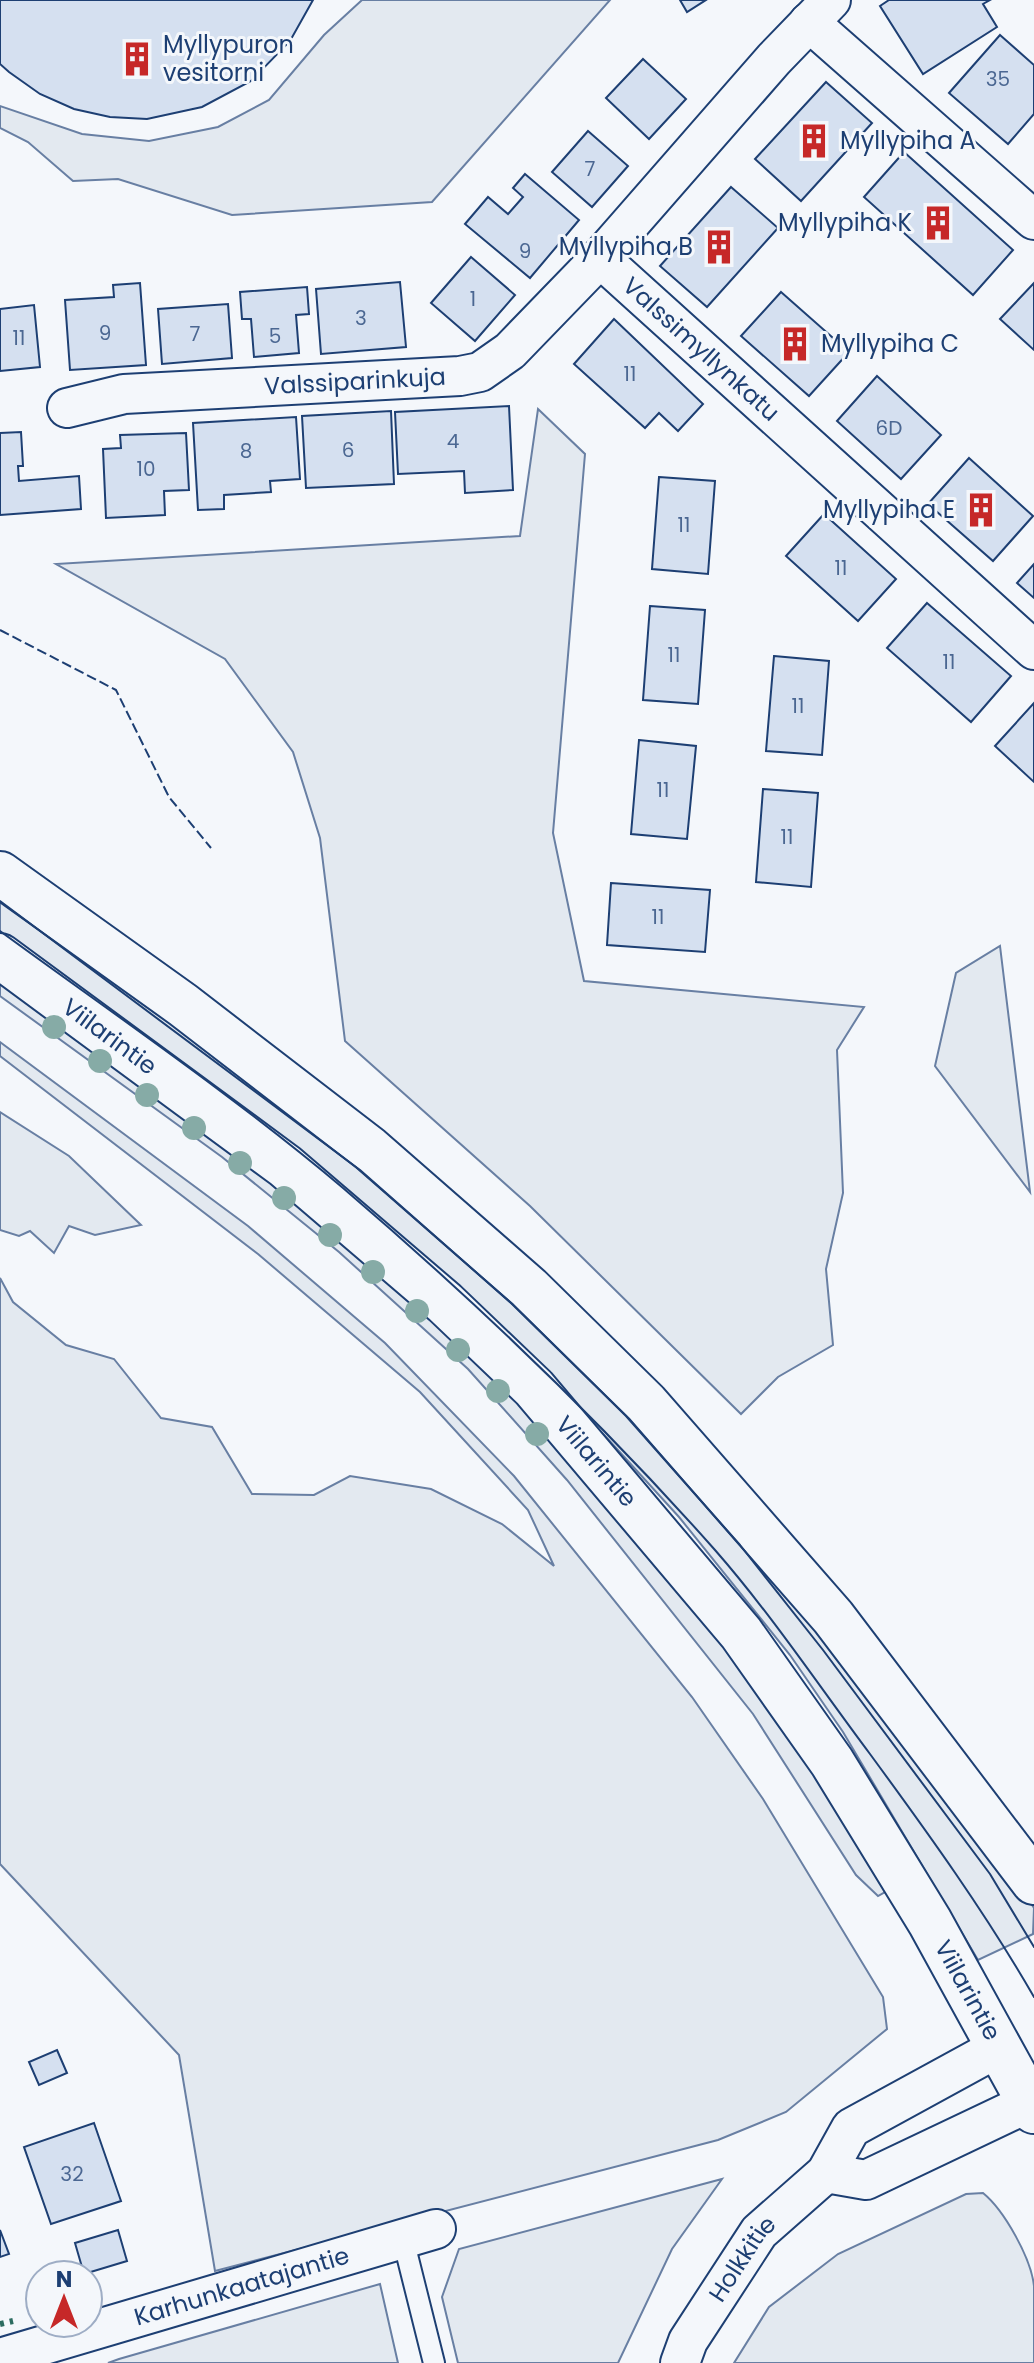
<svg xmlns="http://www.w3.org/2000/svg" width="1034" height="2363" font-family="Poppins,sans-serif">
<rect width="100%" height="100%" fill="#f4f7fb"/>
<!-- green -->
<g fill="#e3e9f0" stroke="#687fa3" stroke-width="2">
<path d="M 362,0 L 610,0 L 432,202 L 232,215 L 118,179 L 73,181 L 28,142 L 0,128 L 0,106 L 82,134 L 149,141 L 218,127 L 269,100 L 324,35 Z"/>
<path d="M 538,409 L 585,454 L 553,833 L 584,981 L 864,1007 L 837,1050 L 843,1193 L 826,1269 L 833,1345 L 778,1377 L 741,1414 L 530,1206 L 345,1041 L 320,838 L 293,752 L 225,659 L 56,564 L 520,536 Z"/>
<path d="M 0,884 L 357,1150 L 710,1490 L 1014,1877 L 1034,1908 L 1033,1934 L 978,1960 L 843,1732 L 790,1655 L 679,1517 L 606,1437 L 513,1343 L 0,936 Z"/>
<path d="M 1000,946 L 1030,1192 L 935,1066 L 956,973 Z"/>
<path d="M 0,972 L 156,1085 L 482,1357 L 697,1607 L 837,1804 L 885,1892 L 878,1896 L 856,1875 L 753,1714 L 567,1480 L 468,1369 L 339,1252 L 222,1157 L 0,996 Z"/>
<path d="M 0,1042 L 248,1226 L 385,1343 L 514,1476 L 692,1697 L 763,1799 L 883,1997 L 887,2029 L 786,2112 L 718,2140 L 215,2271 L 179,2055 L 0,1864 L 0,1278 L 13,1302 L 66,1345 L 114,1359 L 161,1418 L 212,1427 L 252,1494 L 314,1495 L 350,1476 L 431,1489 L 502,1524 L 554,1566 L 528,1510 L 420,1392 L 258,1254 L 0,1056 Z"/>
<path d="M 0,1112 L 69,1156 L 141,1225 L 95,1235 L 69,1226 L 54,1253 L 30,1231 L 19,1236 L 0,1230 Z"/>
<path d="M 722,2179 L 672,2249 L 618,2363 L 458,2363 L 442,2297 L 459,2249 Z"/>
<path d="M 983,2193 C 1004,2210 1031,2258 1034,2286 C 1034,2311 1034,2338 1034,2363 L 734,2363 L 769,2307 L 838,2254 L 966,2194 Z"/>
<path d="M 380,2284 L 398,2363 L 108,2363 L 119,2359 Z"/>
</g>
<!-- building -->
<g fill="#d5e0f0" stroke="#1d3f73" stroke-width="2">
<path d="M 0,0 L 313,0 L 290,41 L 251,81 L 202,107 L 147,119 L 110,117 L 74,109 L 40,94 L 9,72 L 0,64 Z"/>
<path d="M 680,0 L 706,0 L 687,12 Z"/>
<path d="M 889,0 L 990,0 L 983,4 L 997,27 L 923,74 L 880,6 Z"/>
<path d="M 1000,35 L 1034,65 L 1034,114 L 1008,144 L 949,93 Z"/>
<path d="M 643,59 L 686,99 L 649,139 L 606,98 Z"/>
<path d="M 826,82 L 872,123 L 801,201 L 755,159 Z"/>
<path d="M 588,131 L 628,166 L 592,207 L 552,172 Z"/>
<path d="M 904,152 L 1013,250 L 973,295 L 864,197 Z"/>
<path d="M 525,174 L 579,220 L 530,278 L 465,224 L 488,197 L 508,214 L 523,197 L 513,188 Z"/>
<path d="M 731,187 L 778,228 L 707,307 L 660,266 Z"/>
<path d="M 471,257 L 515,295 L 475,341 L 431,303 Z"/>
<path d="M 400,282 L 406,347 L 321,354 L 316,289 Z"/>
<path d="M 140,283 L 146,365 L 70,370 L 65,300 L 114,297 L 113,285 Z"/>
<path d="M 1034,283 L 1034,350 L 1000,319 Z"/>
<path d="M 307,287 L 309,314 L 296,315 L 299,353 L 254,357 L 251,319 L 242,319 L 240,292 Z"/>
<path d="M 781,292 L 849,352 L 809,396 L 741,336 Z"/>
<path d="M 228,304 L 232,358 L 162,364 L 158,309 Z"/>
<path d="M 34,305 L 40,367 L 0,371 L 0,309 Z"/>
<path d="M 614,319 L 703,404 L 678,431 L 659,413 L 645,428 L 574,364 Z"/>
<path d="M 877,376 L 941,435 L 901,479 L 837,421 Z"/>
<path d="M 509,406 L 513,490 L 465,493 L 464,471 L 398,474 L 395,412 Z"/>
<path d="M 391,411 L 394,484 L 306,488 L 302,416 Z"/>
<path d="M 296,417 L 300,479 L 270,481 L 271,492 L 224,495 L 224,509 L 198,510 L 193,423 Z"/>
<path d="M 21,432 L 23,466 L 18,466 L 19,481 L 79,476 L 81,509 L 0,515 L 0,433 Z"/>
<path d="M 186,433 L 189,490 L 164,491 L 165,515 L 106,518 L 103,449 L 121,448 L 120,435 Z"/>
<path d="M 969,458 L 1033,516 L 993,561 L 928,504 Z"/>
<path d="M 659,477 L 715,481 L 708,574 L 652,569 Z"/>
<path d="M 824,514 L 896,579 L 858,621 L 786,556 Z"/>
<path d="M 1034,564 L 1034,598 L 1017,583 Z"/>
<path d="M 927,603 L 1011,676 L 971,722 L 887,648 Z"/>
<path d="M 650,606 L 705,610 L 698,704 L 643,700 Z"/>
<path d="M 774,656 L 829,661 L 822,755 L 766,751 Z"/>
<path d="M 1034,703 L 1034,782 L 995,746 Z"/>
<path d="M 639,740 L 696,746 L 687,839 L 631,834 Z"/>
<path d="M 763,789 L 818,793 L 811,887 L 756,882 Z"/>
<path d="M 611,883 L 710,890 L 705,952 L 607,945 Z"/>
<path d="M 57,2050 L 67,2073 L 39,2085 L 29,2062 Z"/>
<path d="M 94,2123 L 121,2201 L 51,2224 L 24,2147 Z"/>
<path d="M 0,2230 L 9,2254 L 0,2257 Z"/>
<path d="M 118,2230 L 127,2261 L 84,2274 L 75,2243 Z"/>
</g>
<g fill="none" stroke-linecap="round" stroke-linejoin="round">
<!-- lane casing -->
<g stroke="#1d3f73" stroke-width="24">
<path id="lane" d="M 403,2239 L 434,2363"/>
</g>
<!-- street casing -->
<g stroke="#1d3f73" stroke-width="42">
<g id="street">
<path d="M 809,22 L 1034,220"/>
<path id="s1" d="M 600,258 L 1034,650"/>
<path id="s2" d="M 67,408 L 124,394 L 460,376 L 480,372 L 510,351 L 600,258 L 774,59 L 831,0"/>
<path d="M 826,2173 L 866,2180 L 1030,2102"/>
<path id="s3" d="M 0,2358 L 436,2229"/>
<path id="s4" d="M 680,2363 L 688,2341 L 759,2232 L 826,2173 L 851,2128 L 1001,2046"/>
</g>
</g>
<!-- secondary casing -->
<g stroke="#1d3f73" stroke-width="48">
<g id="secondary">
<path d="M 0,874 L 183,1005 L 370,1149 L 529,1288 L 646,1403 L 833,1617 L 1034,1882"/>
<path id="s5" d="M 0,956 L 285,1166 L 445,1303 L 534,1388 L 741,1633 L 832,1762 L 930,1922 L 1034,2111"/>
</g>
</g>
<!-- lane -->
<use href="#lane" stroke="#f4f7fb" stroke-width="20"/>
<!-- street -->
<use href="#street" stroke="#f4f7fb" stroke-width="38"/>
<!-- secondary -->
<use href="#secondary" stroke="#f4f7fb" stroke-width="44"/>
<!-- tram -->
<g stroke="#1d3f73" stroke-width="2">
<path d="M 0,901 L 360,1170 L 511,1303 L 626,1416 L 740,1545 L 823,1650 L 990,1874 L 1034,1947"/>
<path d="M 0,931 C 115,1015 234,1096 343,1188 C 475,1301 600,1420 715,1550 C 771,1614 819,1686 870,1754 C 928,1833 985,1912 1034,1997"/>
</g>
<!-- hedge -->
<path stroke="#2c6c60" stroke-width="6" stroke-dasharray="4 6" stroke-linecap="butt" d="M 0,2324 L 13,2321"/>
<!-- fence -->
<path stroke="#1d3f73" stroke-width="2" stroke-dasharray="10 4" stroke-linecap="butt" d="M 0,630 L 116,690 L 169,797 L 211,848"/>
</g>
<!-- trees -->
<g fill="#86aba6">
<circle cx="54" cy="1027" r="12"/>
<circle cx="100" cy="1061" r="12"/>
<circle cx="147" cy="1095" r="12"/>
<circle cx="194" cy="1128" r="12"/>
<circle cx="240" cy="1163" r="12"/>
<circle cx="284" cy="1198" r="12"/>
<circle cx="330" cy="1235" r="12"/>
<circle cx="373" cy="1272" r="12"/>
<circle cx="417" cy="1311" r="12"/>
<circle cx="458" cy="1350" r="12"/>
<circle cx="498" cy="1391" r="12"/>
<circle cx="537" cy="1434" r="12"/>
</g>
<!-- icons -->
<defs>
<g id="building-bare" transform="scale(2.76)"><path d="M-4-6H4V6H1V3H-1V6H-4ZM-2.5-4.3h1.7v1.8h-1.7ZM.8-4.3h1.7v1.8H.8ZM-2.5-1h1.7V.8h-1.7ZM.8-1h1.7V.8H.8Z" fill="#c62828" stroke="#f4f7fb" stroke-width="2.5" paint-order="stroke"/></g>
</defs>
<g fill-rule="evenodd">
<use href="#building-bare" x="137" y="59"/>
<use href="#building-bare" x="814" y="141"/>
<use href="#building-bare" x="938" y="223"/>
<use href="#building-bare" x="719" y="247"/>
<use href="#building-bare" x="795" y="344"/>
<use href="#building-bare" x="981" y="510"/>
</g>
<g text-anchor="middle" stroke-width="6" stroke-linejoin="round" paint-order="stroke">
<!-- number labels -->
<g font-size="20" fill="#4b6792">
<text x="998" y="86">35</text>
<text x="590" y="176">7</text>
<text x="525" y="258">9</text>
<text x="473" y="306">1</text>
<text x="361" y="325">3</text>
<text x="105" y="340">9</text>
<text x="195" y="341">7</text>
<text x="275" y="343">5</text>
<text x="19" y="345">11</text>
<text x="630" y="381">11</text>
<text x="889" y="435">6D</text>
<text x="453" y="448">4</text>
<text x="348" y="457">6</text>
<text x="246" y="458">8</text>
<text x="146" y="476">10</text>
<text x="684" y="532">11</text>
<text x="841" y="575">11</text>
<text x="674" y="662">11</text>
<text x="949" y="669">11</text>
<text x="798" y="713">11</text>
<text x="663" y="797">11</text>
<text x="787" y="844">11</text>
<text x="658" y="924">11</text>
<text x="72" y="2181">32</text>
</g>
<!-- poi labels -->
<g font-size="24" fill="#1d3f73" stroke="#f4f7fb" text-anchor="start">
<text x="163" y="53">Myllypuron<tspan x="163" dy="28">vesitorni</tspan></text>
<text x="840" y="149">Myllypiha A</text>
<text x="912" y="231" text-anchor="end">Myllypiha K</text>
<text x="693" y="255" text-anchor="end">Myllypiha B</text>
<text x="821" y="352">Myllypiha C</text>
<text x="955" y="518" text-anchor="end">Myllypiha E</text>
</g>
<!-- street labels -->
<g font-size="24" fill="#1d3f73" stroke="#f4f7fb">
<text dy="8" stroke="none"><textPath href="#s1" startOffset="136">Valssimyllynkatu</textPath></text>
<text dy="8" stroke="none"><textPath href="#s2" startOffset="290">Valssiparinkuja</textPath></text>
<text dy="8" stroke="none"><textPath href="#s5" startOffset="136">Viilarintie</textPath></text>
<text dy="8" stroke="none"><textPath href="#s5" startOffset="784">Viilarintie</textPath></text>
<text dy="8" stroke="none"><textPath href="#s5" startOffset="1432">Viilarintie</textPath></text>
<text dy="8" stroke="none"><textPath href="#s4" startOffset="122">Holkkitie</textPath></text>
<text dy="8" stroke="none"><textPath href="#s3" startOffset="252">Karhunkaatajantie</textPath></text>
</g>
</g>
<!-- north arrow -->
<g transform="translate(64 2299)"><circle r="38" fill="#f4f7fb" stroke="#9eadc5" stroke-width="2"/>
<path d="M0-6L14 30L0 20L-14 30Z" fill="#c62828"/>
<text y="-12" font-size="22" font-weight="bold" text-anchor="middle" fill="#1d3f73">N</text>
</g>
</svg>
